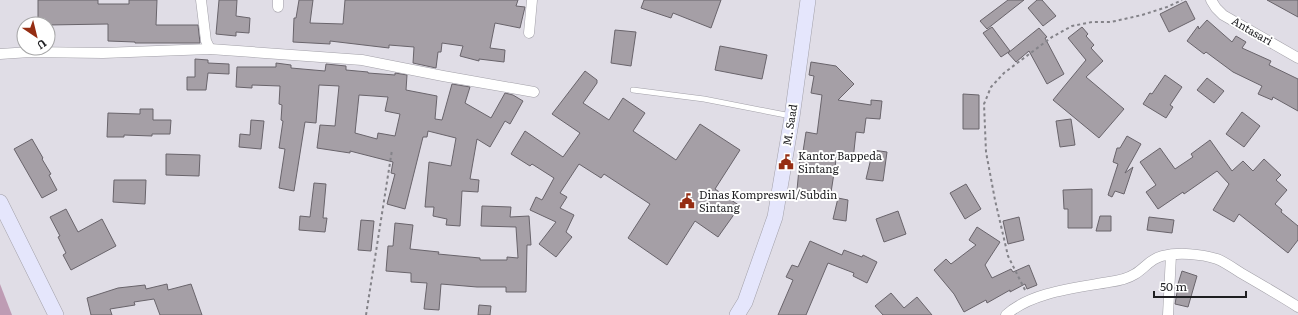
<svg xmlns="http://www.w3.org/2000/svg" width="1298" height="315" font-family="Literata,serif">
<rect width="100%" height="100%" fill="#e0dde6"/>
<!-- forest -->
<path fill="#be9cb4" d="M 0,284 L 12,315 L 0,315 Z"/>
<!-- building -->
<g fill="#a59fa6" stroke="#69646b" fill-rule="evenodd">
<path d="M 38,0 L 98,0 L 98,4 L 129,4 L 129,0 L 157,0 L 156,25 L 198,25 L 200,43 L 135,43 L 135,42 L 108,41 L 108,24 L 48,25 L 48,24 L 38,24 Z"/>
<path d="M 219,0 L 237,0 L 236,16 L 250,18 L 249,33 L 236,32 L 236,36 L 216,34 Z"/>
<path d="M 299,0 L 313,0 L 310,23 L 343,24 L 345,0 L 518,0 L 516,6 L 525,7 L 520,28 L 495,23 L 490,48 L 505,50 L 504,62 L 479,59 L 479,61 L 460,56 L 463,46 L 442,43 L 441,52 L 438,52 L 436,68 L 413,63 L 414,47 L 389,45 L 389,48 L 330,41 L 330,44 L 293,42 L 294,18 L 296,18 Z"/>
<path d="M 644,0 L 721,0 L 711,28 L 673,13 L 671,18 L 641,8 Z"/>
<path d="M 1008,0 L 1024,0 L 987,29 L 980,21 Z"/>
<path d="M 1037,0 L 1042,0 L 1056,16 L 1043,26 L 1028,8 Z"/>
<path d="M 1267,0 L 1298,0 L 1298,17 Z"/>
<path d="M 1186,1 L 1195,19 L 1169,32 L 1160,14 Z"/>
<path d="M 1207,20 L 1232,42 L 1236,36 L 1246,42 L 1242,48 L 1271,61 L 1269,65 L 1298,79 L 1298,111 L 1273,97 L 1272,100 L 1258,94 L 1262,86 L 1233,72 L 1206,52 L 1204,54 L 1187,41 L 1198,26 L 1199,29 Z"/>
<path d="M 992,27 L 1010,51 L 1001,57 L 983,33 Z"/>
<path d="M 1082,27 L 1088,34 L 1086,36 L 1094,45 L 1091,48 L 1103,61 L 1086,77 L 1124,109 L 1099,138 L 1053,100 L 1086,60 L 1068,38 Z"/>
<path d="M 1039,28 L 1047,37 L 1045,38 L 1064,74 L 1047,84 L 1029,51 L 1016,62 L 1008,53 Z"/>
<path d="M 615,30 L 636,32 L 631,66 L 611,63 Z"/>
<path d="M 720,46 L 767,55 L 762,79 L 715,70 Z"/>
<path d="M 195,59 L 208,60 L 208,63 L 229,64 L 229,74 L 208,73 L 206,90 L 187,90 L 187,77 L 195,77 Z"/>
<path d="M 811,62 L 836,66 L 854,84 L 838,100 L 871,105 L 871,100 L 882,101 L 880,119 L 866,118 L 864,133 L 856,132 L 853,160 L 838,159 L 838,160 L 836,160 L 830,199 L 817,197 L 817,192 L 797,190 L 800,158 L 802,158 L 806,132 L 817,134 L 822,95 L 811,93 L 814,76 L 809,75 Z"/>
<path d="M 276,63 L 291,65 L 291,68 L 325,71 L 326,64 L 346,66 L 346,70 L 368,72 L 368,73 L 395,75 L 395,73 L 407,75 L 406,90 L 437,96 L 435,119 L 442,120 L 452,84 L 470,87 L 465,103 L 491,118 L 505,93 L 513,95 L 523,101 L 510,124 L 505,121 L 490,147 L 477,139 L 470,179 L 479,180 L 478,192 L 462,191 L 460,226 L 446,225 L 447,219 L 433,216 L 434,207 L 425,207 L 429,162 L 451,166 L 456,138 L 428,131 L 427,137 L 423,137 L 405,209 L 387,204 L 395,174 L 391,173 L 393,162 L 350,151 L 350,153 L 317,148 L 320,125 L 335,126 L 339,86 L 319,85 L 316,123 L 305,122 L 294,191 L 279,188 L 285,149 L 279,148 L 283,121 L 281,120 L 282,105 L 279,104 L 280,86 L 252,85 L 252,88 L 236,87 L 237,67 L 276,67 ZM 359,95 L 388,97 L 385,111 L 400,114 L 395,136 L 378,133 L 377,139 L 355,133 Z"/>
<path d="M 585,71 L 597,80 L 597,83 L 583,103 L 609,120 L 623,98 L 645,113 L 633,131 L 676,160 L 700,124 L 740,150 L 715,189 L 740,206 L 718,237 L 695,221 L 667,265 L 628,238 L 650,204 L 604,174 L 601,178 L 579,164 L 560,193 L 567,197 L 560,208 L 574,215 L 566,232 L 572,237 L 556,257 L 539,244 L 556,222 L 530,210 L 536,197 L 542,200 L 554,178 L 532,164 L 530,166 L 511,154 L 525,131 L 563,157 L 580,133 L 552,114 Z"/>
<path d="M 1165,75 L 1182,87 L 1170,105 L 1173,107 L 1166,118 L 1143,104 L 1150,93 L 1152,94 Z"/>
<path d="M 1207,78 L 1224,91 L 1214,103 L 1197,90 Z"/>
<path d="M 963,94 L 979,95 L 979,129 L 963,129 Z"/>
<path d="M 140,109 L 153,109 L 153,120 L 171,120 L 170,134 L 152,134 L 152,136 L 124,135 L 124,137 L 107,137 L 108,113 L 140,114 Z"/>
<path d="M 1242,112 L 1260,126 L 1244,147 L 1226,134 Z"/>
<path d="M 1071,119 L 1075,145 L 1060,147 L 1056,121 Z"/>
<path d="M 251,120 L 264,121 L 261,149 L 239,147 L 240,134 L 250,135 Z"/>
<path d="M 1127,136 L 1141,144 L 1125,173 L 1133,167 L 1124,194 L 1115,191 L 1112,197 L 1108,195 L 1118,164 L 1113,162 L 1117,148 L 1120,148 Z"/>
<path d="M 32,139 L 43,158 L 42,159 L 51,174 L 49,175 L 57,190 L 42,198 L 14,149 Z"/>
<path d="M 1210,140 L 1232,171 L 1243,161 L 1253,171 L 1264,159 L 1281,175 L 1276,180 L 1287,190 L 1275,204 L 1282,210 L 1281,212 L 1298,226 L 1298,240 L 1288,253 L 1239,214 L 1234,222 L 1213,210 L 1229,184 L 1217,171 L 1184,194 L 1183,192 L 1158,209 L 1146,192 L 1156,185 L 1140,162 L 1160,148 L 1175,169 L 1193,157 L 1191,154 Z"/>
<path d="M 873,150 L 887,152 L 883,181 L 866,179 Z"/>
<path d="M 166,154 L 200,155 L 199,176 L 166,175 Z"/>
<path d="M 114,180 L 146,180 L 145,204 L 113,202 Z"/>
<path d="M 314,183 L 326,184 L 323,218 L 327,218 L 325,232 L 299,230 L 300,216 L 310,217 Z"/>
<path d="M 966,184 L 981,209 L 965,219 L 950,193 Z"/>
<path d="M 1092,189 L 1092,228 L 1068,228 L 1068,209 L 1064,209 L 1063,190 Z"/>
<path d="M 838,198 L 848,200 L 846,221 L 833,219 Z"/>
<path d="M 482,206 L 511,207 L 510,217 L 529,216 L 531,245 L 527,245 L 526,292 L 506,292 L 506,287 L 477,287 L 441,284 L 439,310 L 424,309 L 427,283 L 411,282 L 411,273 L 386,271 L 388,246 L 393,246 L 395,223 L 413,225 L 410,249 L 439,252 L 438,254 L 480,258 L 480,260 L 507,260 L 507,257 L 518,258 L 516,227 L 481,226 Z"/>
<path d="M 66,209 L 78,232 L 102,219 L 116,246 L 71,270 L 63,255 L 66,253 L 58,237 L 60,236 L 50,217 Z"/>
<path d="M 898,211 L 906,234 L 884,242 L 876,219 Z"/>
<path d="M 1100,216 L 1111,216 L 1111,231 L 1096,231 Z"/>
<path d="M 1019,217 L 1024,240 L 1008,244 L 1003,221 Z"/>
<path d="M 1149,217 L 1174,220 L 1172,233 L 1147,230 Z"/>
<path d="M 361,220 L 374,221 L 371,251 L 358,250 Z"/>
<path d="M 977,227 L 1000,242 L 985,265 L 992,278 L 1011,269 L 1013,272 L 1029,265 L 1037,285 L 1027,289 L 1025,284 L 1010,292 L 1010,290 L 987,303 L 986,300 L 964,312 L 954,294 L 934,270 L 946,259 L 951,264 L 976,245 L 969,240 Z"/>
<path d="M 810,241 L 842,255 L 844,250 L 862,257 L 863,255 L 877,262 L 867,283 L 853,276 L 854,273 L 828,263 L 806,315 L 778,315 L 793,280 L 786,277 L 792,265 L 798,267 Z"/>
<path d="M 1182,271 L 1197,276 L 1188,307 L 1175,304 L 1178,287 L 1177,287 Z"/>
<path d="M 167,284 L 168,290 L 191,284 L 202,315 L 160,315 L 154,299 L 134,302 L 135,305 L 110,309 L 112,315 L 91,315 L 87,298 L 118,288 L 145,285 L 146,289 Z"/>
<path d="M 891,293 L 904,308 L 917,297 L 932,315 L 883,315 L 875,306 Z"/>
<path d="M 479,305 L 491,306 L 490,315 L 478,315 Z"/>
</g>
<g fill="none" stroke-linecap="round" stroke-linejoin="round">
<!-- lane casing -->
<g stroke="#a2a0a8" stroke-width="6">
<path id="lane" d="M 633,90 L 704,99 L 791,116"/>
</g>
<!-- street casing -->
<g stroke="#a2a0a8" stroke-width="11">
<g id="street">
<path d="M 201,0 L 206,41 L 210,49"/>
<path d="M 278,0 L 278,7"/>
<path d="M 1211,0 L 1216,8 L 1223,15 L 1298,58"/>
<path d="M 529,33 L 532,0"/>
<path d="M 0,54 L 30,52 L 103,53 L 210,49 L 362,60 L 443,76 L 534,92"/>
<path d="M 1006,315 C 1031,292 1076,288 1109,282 C 1117,281 1127,279 1135,274 C 1145,268 1150,259 1162,256 C 1179,252 1201,254 1217,259 C 1225,262 1233,268 1241,273 C 1260,284 1279,295 1298,307"/>
<path d="M 1168,315 L 1171,255"/>
</g>
</g>
<!-- secondary casing -->
<g stroke="#a2a0a8" stroke-width="16">
<g id="secondary">
<path d="M 0,202 L 56,315"/>
<path d="M 737,315 L 745,302 L 775,217 L 792,117 L 808,0"/>
</g>
</g>
<!-- path -->
<g stroke="#848389" stroke-width="2" stroke-dasharray="3 3" stroke-linecap="butt">
<path d="M 1025,290 L 1008,256 L 995,200 L 986,152 L 984,104 L 991,87 L 1004,73 L 1052,37 L 1072,26 L 1092,22 L 1111,22 L 1142,15 L 1167,7 L 1182,0"/>
<path d="M 366,315 L 392,150"/>
</g>
<!-- lane -->
<use href="#lane" stroke="#fff" stroke-width="5"/>
<!-- street -->
<use href="#street" stroke="#fff" stroke-width="10"/>
<!-- secondary -->
<use href="#secondary" stroke="#e5e6fc" stroke-width="15"/>
</g>
<!-- icons -->
<defs>
<g id="civic-bare" transform="scale(1.2)"><path d="M-.6-6.5H3V-4.5H.6V-3L4-1V1h2V6H-6V1h2V-1L-.6-3ZM-1.2 2.5V6h2.4V2.5Z" fill="#952d13" stroke="#fff" stroke-width="2.5" paint-order="stroke"/></g>
</defs>
<g fill-rule="evenodd">
<use href="#civic-bare" x="786" y="162"/>
<use href="#civic-bare" x="687" y="201"/>
</g>
<g text-anchor="middle" stroke-width="4" stroke-linejoin="round" paint-order="stroke">
<!-- street labels -->
<g font-size="11" fill="#1e1e21" stroke="#fff">
<text transform="translate(1252 31) rotate(30)" y="4">Antasari</text>
<text transform="translate(790 125) rotate(-81)" y="4">M. Saad</text>
</g>
<!-- poi labels -->
<g font-size="11" fill="#1e1e21" stroke="#fff" text-anchor="start">
<text x="798" y="160">Kantor Bappeda<tspan x="798" dy="13">Sintang</tspan></text>
<text x="699" y="199">Dinas Kompreswil/Subdin<tspan x="699" dy="13">Sintang</tspan></text>
</g>
</g>
<!-- north arrow -->
<g transform="translate(36 36) rotate(145)"><circle r="19" fill="#ffffff" stroke="#a5a5a6"/>
<path d="M0-3L7 15L0 10L-7 15Z" fill="#952d13"/>
<text y="-6" font-size="11" font-weight="bold" text-anchor="middle" fill="#1e1e21">U</text>
</g>
<!-- scale -->
<path d="M1154 291v6h92v-6" fill="none" stroke="#1e1e21" stroke-width="2"/>
<text x="1160" y="291" font-size="12" fill="#1e1e21" stroke="#ffffff" stroke-width="3" paint-order="stroke">50 m</text>
</svg>
